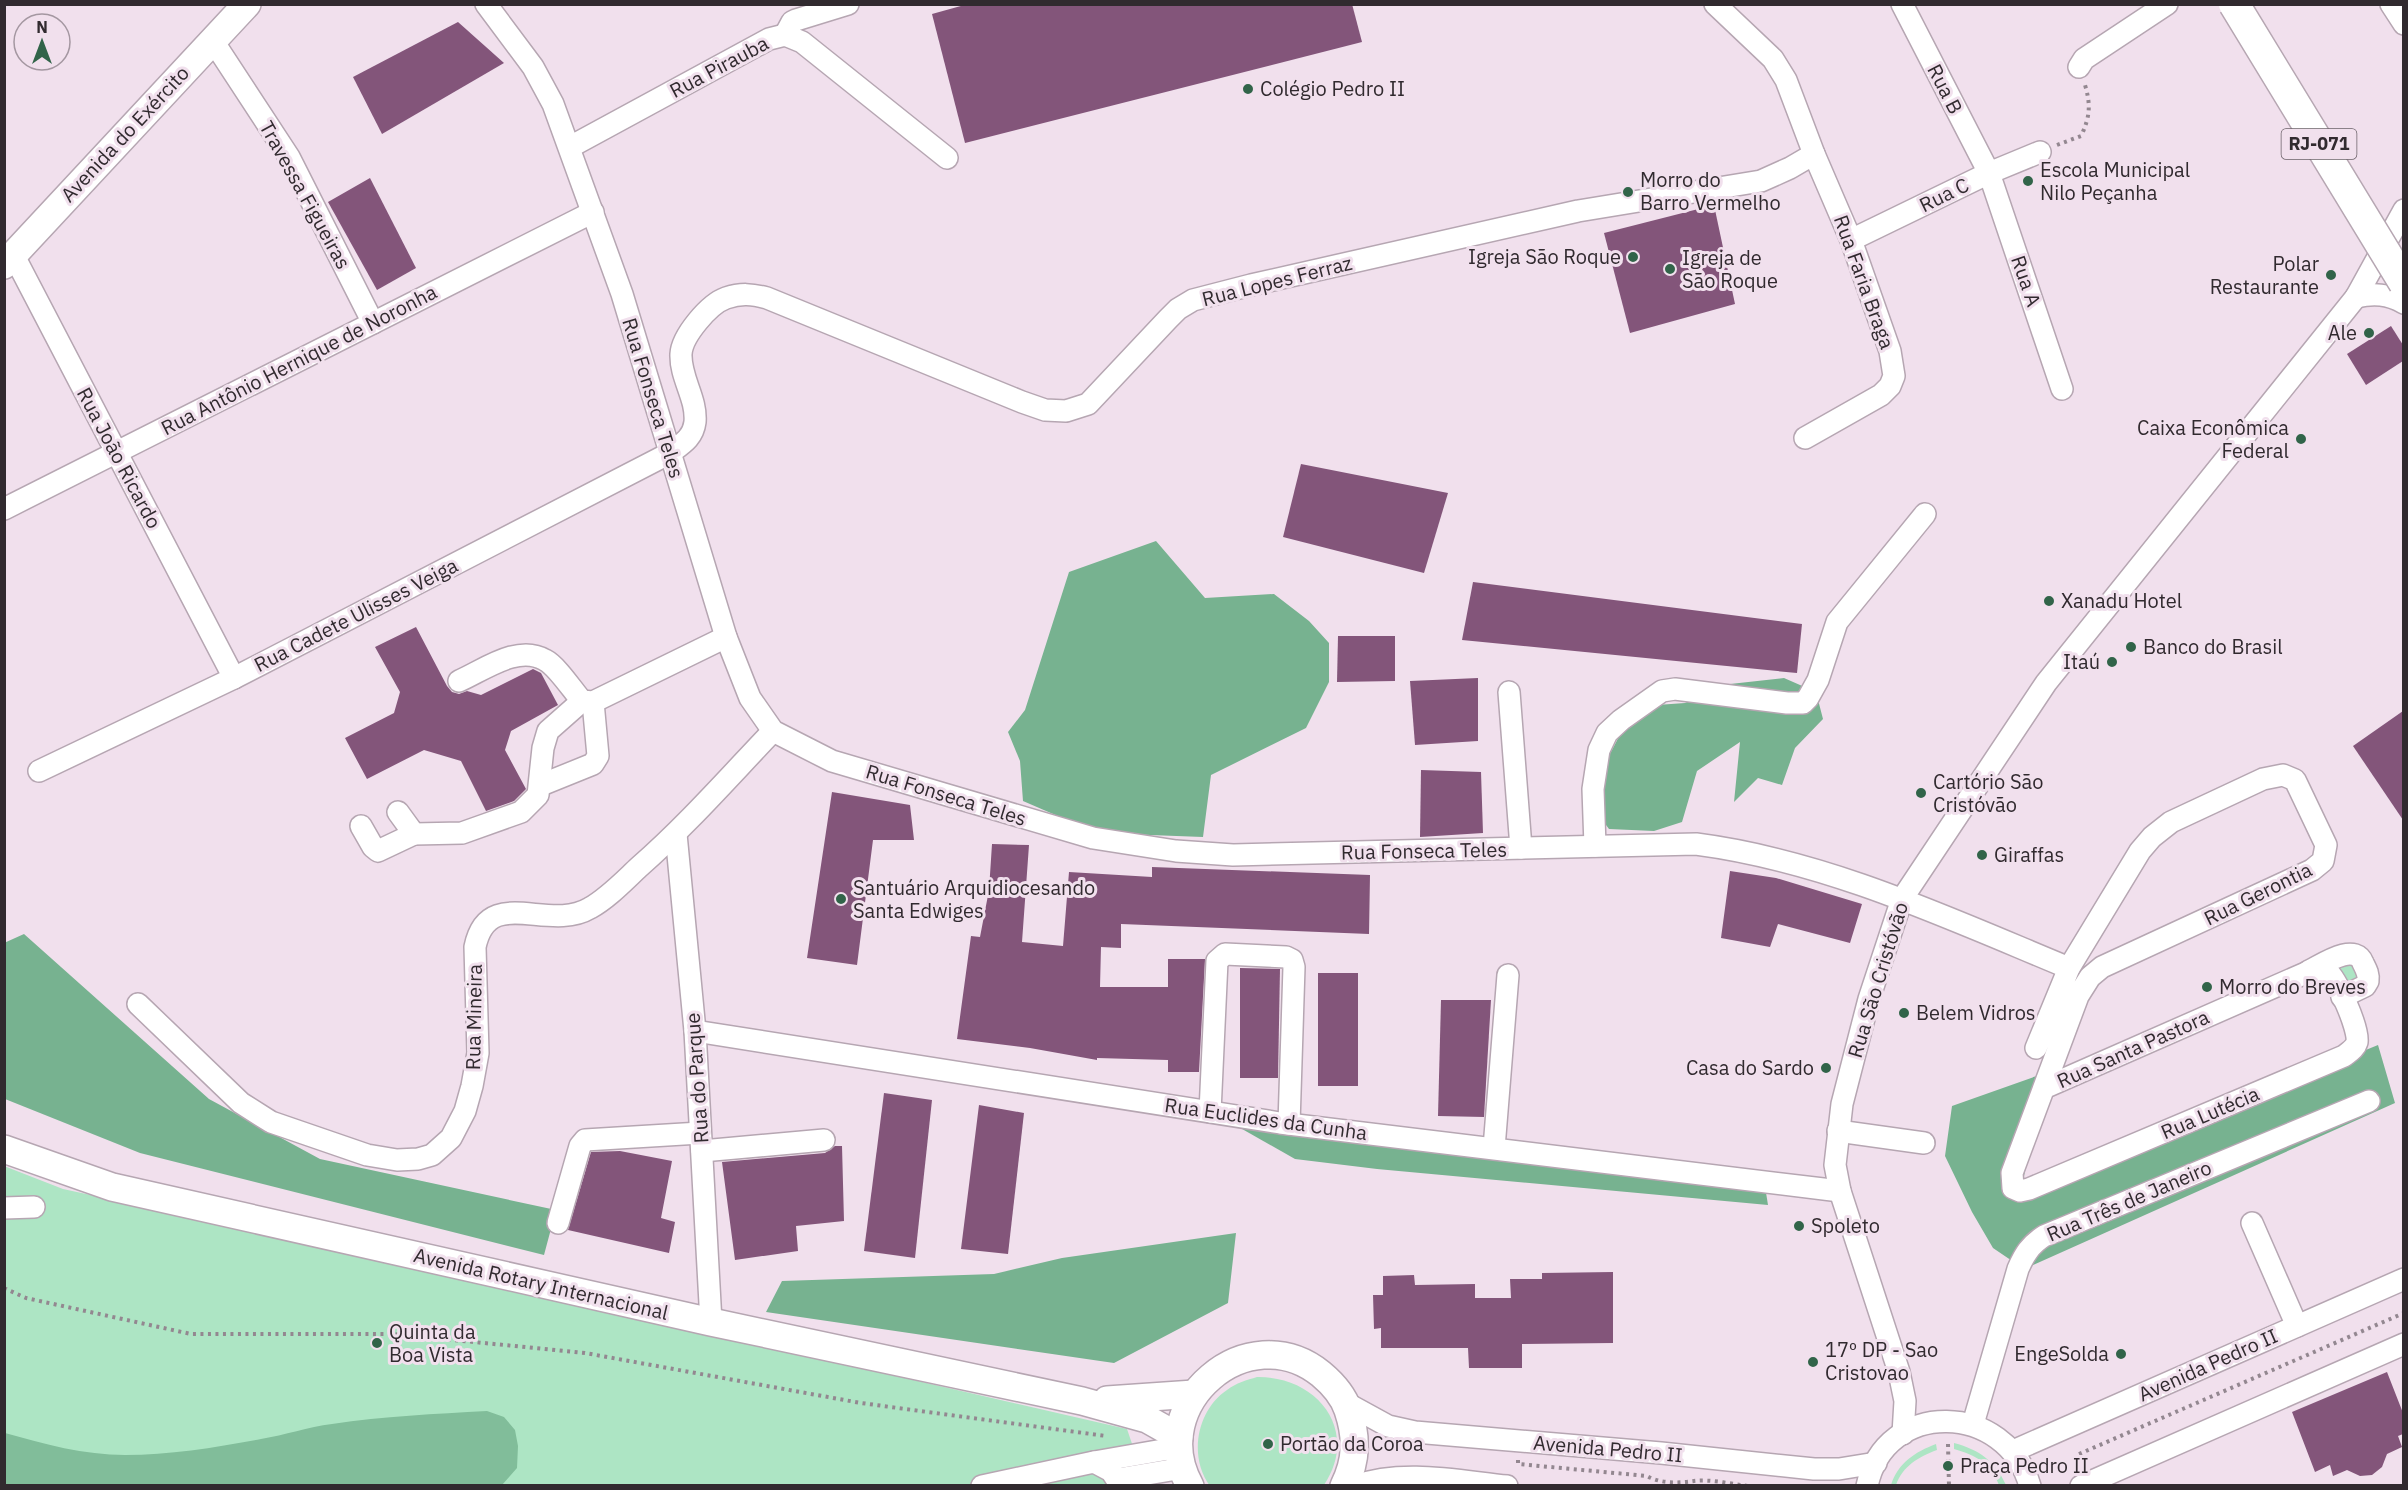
<svg xmlns="http://www.w3.org/2000/svg" width="2408" height="1490" font-family="'IBM Plex Sans',sans-serif">
<rect width="100%" height="100%" fill="#f1e0ed"/>
<!-- green -->
<g fill="#ade5c4">
<path d="M 2354,958 L 2366,982 L 2346,992 L 2334,967 Z"/>
<path d="M 4,1166 L 63,1189 L 372,1256 L 1127,1429 L 1146,1485 L 5,1485 Z"/>
<path d="M 1257,1377 C 1318,1376 1360,1431 1324,1485 L 1210,1486 C 1188,1456 1197,1410 1227,1390 C 1236,1383 1247,1380 1257,1377 Z"/>
<path d="M 1954,1443 C 1980,1450 1995,1461 2006,1485 L 1999,1485 C 1991,1464 1976,1455 1954,1449 Z"/>
<path d="M 1936,1444 L 1937,1450 C 1918,1457 1903,1466 1896,1485 L 1891,1485 C 1898,1463 1915,1452 1936,1444 Z"/>
</g>
<!-- forest -->
<g fill="#77b290">
<path d="M 1156,541 L 1205,598 L 1274,594 L 1309,621 L 1329,643 L 1329,682 L 1306,728 L 1211,775 L 1203,837 L 1097,833 L 1023,801 L 1020,761 L 1008,732 L 1025,710 L 1069,572 Z"/>
<path d="M 1784,678 L 1816,692 L 1823,719 L 1795,748 L 1782,785 L 1758,778 L 1734,802 L 1740,742 L 1697,771 L 1682,822 L 1654,831 L 1609,829 L 1597,813 L 1602,769 L 1624,727 L 1657,705 L 1685,703 L 1721,685 Z"/>
<path d="M 24,934 L 209,1099 L 320,1159 L 556,1210 L 544,1255 L 140,1153 L 5,1099 L 4,943 Z"/>
<path d="M 2378,1045 L 2395,1103 L 2024,1269 L 1993,1248 L 1972,1212 L 1945,1156 L 1952,1106 L 2045,1073 L 2021,1191 Z"/>
<path d="M 1214,1113 L 1763,1174 L 1768,1205 L 1377,1169 L 1295,1159 Z"/>
<path d="M 1236,1233 L 1228,1303 L 1114,1363 L 766,1312 L 782,1281 L 994,1274 L 1062,1258 Z"/>
</g>
<!-- water -->
<path fill="#81bd9a" d="M 487,1411 L 504,1417 L 515,1430 L 518,1446 L 517,1468 L 502,1485 L 5,1485 L 5,1433 C 44,1444 84,1455 125,1455 C 170,1455 218,1447 261,1439 C 285,1435 308,1427 332,1424 C 384,1416 435,1414 487,1411 Z"/>
<!-- building -->
<g fill="#83557a">
<path d="M 968,4 L 1352,4 L 1362,42 L 965,143 L 932,14 Z"/>
<path d="M 458,22 L 504,63 L 382,134 L 353,77 Z"/>
<path d="M 370,178 L 416,268 L 377,290 L 328,202 Z"/>
<path d="M 1714,205 L 1735,304 L 1630,333 L 1604,233 Z"/>
<path d="M 2391,326 L 2403,345 L 2403,361 L 2366,385 L 2347,354 Z"/>
<path d="M 1301,464 L 1448,493 L 1424,573 L 1283,537 Z"/>
<path d="M 1473,582 L 1802,624 L 1797,673 L 1462,640 Z"/>
<path d="M 416,627 L 447,686 L 452,692 L 459,694 L 467,691 L 481,695 L 533,669 L 541,673 L 558,705 L 511,731 L 505,750 L 526,789 L 514,801 L 486,811 L 461,761 L 424,750 L 367,779 L 345,738 L 394,713 L 400,692 L 375,647 Z"/>
<path d="M 1338,636 L 1395,636 L 1395,681 L 1337,682 Z"/>
<path d="M 1478,678 L 1478,741 L 1415,745 L 1410,681 Z"/>
<path d="M 2403,711 L 2403,820 L 2353,746 Z"/>
<path d="M 1421,770 L 1481,772 L 1483,833 L 1420,837 Z"/>
<path d="M 832,792 L 910,805 L 914,840 L 873,840 L 857,965 L 807,958 Z"/>
<path d="M 992,844 L 1029,845 L 1022,942 L 1063,946 L 1069,872 L 1152,877 L 1152,867 L 1370,875 L 1369,934 L 1121,924 L 1121,948 L 1101,947 L 1100,987 L 1168,987 L 1168,959 L 1205,959 L 1199,1072 L 1168,1072 L 1168,1060 L 1097,1058 L 1097,1060 L 1030,1048 L 957,1039 L 971,936 L 980,937 L 989,890 Z"/>
<path d="M 1730,871 L 1776,878 L 1862,904 L 1850,943 L 1778,924 L 1770,947 L 1721,938 Z"/>
<path d="M 1240,968 L 1280,969 L 1278,1078 L 1240,1078 Z"/>
<rect x="1318" y="973" width="40" height="113"/>
<path d="M 1441,1000 L 1491,1000 L 1484,1117 L 1438,1116 Z"/>
<path d="M 884,1093 L 932,1100 L 915,1258 L 864,1251 Z"/>
<path d="M 979,1105 L 1024,1113 L 1008,1254 L 961,1249 Z"/>
<path d="M 835,1146 L 842,1146 L 844,1221 L 796,1226 L 798,1251 L 735,1260 L 722,1162 L 825,1153 Z"/>
<path d="M 620,1151 L 672,1161 L 661,1218 L 675,1222 L 669,1253 L 568,1230 L 591,1152 Z"/>
<path d="M 1613,1272 L 1613,1343 L 1522,1344 L 1522,1368 L 1469,1368 L 1468,1348 L 1381,1348 L 1381,1328 L 1374,1329 L 1373,1295 L 1383,1295 L 1383,1276 L 1414,1275 L 1415,1285 L 1475,1284 L 1475,1298 L 1511,1298 L 1510,1279 L 1542,1279 L 1542,1273 Z"/>
<path d="M 2387,1372 L 2403,1413 L 2403,1434 L 2398,1436 L 2402,1447 L 2387,1454 L 2382,1467 L 2372,1475 L 2360,1476 L 2347,1470 L 2333,1476 L 2330,1465 L 2315,1472 L 2292,1412 Z"/>
</g>
<g fill="none" stroke-linecap="round" stroke-linejoin="round">
<!-- minor casing -->
<g stroke="#b6a6b2" stroke-width="24">
<g id="minor">
<path d="M 486,4 L 533,67 L 553,104 L 622,294 L 726,637 L 750,698 L 773,731 L 832,761 L 1093,838 L 1176,851 L 1233,855 L 1696,844 C 1827,861 1948,918 2069,968"/>
<path d="M 1715,4 L 1773,59 L 1786,80 L 1814,154 L 1851,240 L 1890,351 L 1894,376 L 1890,386 L 1881,395 L 1805,438"/>
<path d="M 1902,4 L 1989,173 L 2062,389"/>
<path d="M 2391,4 L 2404,24"/>
<path d="M 785,35 L 792,22 L 796,20 L 848,4"/>
<path d="M 213,41 L 289,157 L 373,323"/>
<path d="M 2079,67 L 2084,59 L 2167,4"/>
<path d="M 570,147 L 769,39 L 785,35 L 802,42 L 947,158"/>
<path d="M 1851,240 L 1989,173 L 2040,152"/>
<path d="M 13,254 L 234,678"/>
<path d="M 2356,297 C 2374,293 2388,294 2404,303"/>
<path d="M 4,509 L 593,212"/>
<path d="M 459,681 C 484,670 518,644 545,660 C 557,666 573,691 582,701 L 593,702 L 726,637"/>
<path d="M 1509,692 L 1521,848"/>
<path d="M 39,771 L 234,678 L 670,453 C 682,444 693,438 695,422 C 697,398 680,378 681,354 C 682,336 709,304 726,298 C 741,293 752,294 767,298 L 1022,402 L 1045,410 L 1066,411 L 1088,404 L 1168,319 L 1178,309 L 1193,300 L 1251,285 L 1578,211 L 1761,181 L 1790,168 L 1814,154"/>
<path d="M 541,785 L 593,764 L 598,756 L 593,702"/>
<path d="M 398,812 L 414,834 L 462,833 L 521,812 L 538,795 L 543,748 L 548,731 L 582,701"/>
<path d="M 361,826 L 373,847 L 378,851 L 414,834"/>
<path d="M 676,834 L 695,1031 L 711,1322"/>
<path d="M 1595,846 L 1593,789 L 1599,750 L 1607,733 L 1621,720 L 1662,691 L 1675,689 L 1787,703 L 1803,703 L 1808,698 L 1818,680 L 1837,622 L 1925,514"/>
<path d="M 2309,971 C 2323,964 2355,942 2363,963 C 2366,969 2369,974 2368,981 L 2365,986 L 2342,997"/>
<path d="M 138,1004 L 241,1103 L 271,1122 L 367,1155 L 397,1160 L 418,1159 L 432,1155 L 451,1138 L 465,1111 L 472,1086 L 478,1053 L 475,947 C 488,884 548,933 590,908 C 608,898 624,881 639,867 C 687,825 729,777 773,731"/>
<path d="M 695,1031 L 1280,1123 L 1840,1191"/>
<path d="M 2036,1048 L 2069,968 L 2140,851 L 2152,837 L 2171,822 L 2263,779 L 2283,775 L 2295,780 L 2326,845 L 2323,861 L 2312,870 L 2102,967 L 2090,977 L 2078,996 L 2012,1173 L 2013,1188 L 2020,1191 L 2029,1189 L 2344,1056 C 2349,1052 2355,1049 2357,1042 C 2359,1028 2337,979 2327,971 L 2308,972 L 2044,1088"/>
<path d="M 1210,1112 L 1217,961 L 1225,954 L 1286,957 L 1292,960 L 1294,967 L 1289,1124"/>
<path d="M 1838,1131 L 1924,1143"/>
<path d="M 1494,1148 L 1508,975"/>
<path d="M 702,1151 L 824,1140"/>
<path d="M 4,1208 L 34,1207"/>
<path d="M 558,1223 L 580,1146 L 585,1140 L 700,1133"/>
<path d="M 2252,1223 L 2297,1326"/>
<path d="M 1346,1403 L 1388,1426 L 1415,1432 L 1661,1453 L 1814,1469 L 1839,1469 L 1876,1463"/>
<path d="M 1973,1424 L 2018,1269 C 2024,1255 2030,1245 2044,1236 L 2369,1101"/>
<path d="M 1903,1434 L 1905,1401 L 1899,1372 L 1840,1191 L 1835,1165 L 1842,1104 L 1869,999 L 1902,899 L 2046,683 L 2356,297 L 2404,210"/>
<path d="M 2013,1451 L 2404,1279"/>
<path d="M 1094,1462 L 1180,1447"/>
<path d="M 1118,1479 L 1183,1468"/>
<path d="M 982,1486 L 1094,1462 L 1111,1471 L 1121,1486"/>
<path d="M 1355,1486 C 1403,1469 1458,1481 1507,1486"/>
<path d="M 1867,1486 C 1885,1398 2007,1402 2030,1486"/>
<path d="M 2081,1486 L 2404,1344"/>
</g>
</g>
<!-- major casing -->
<g stroke="#b6a6b2" stroke-width="30">
<g id="major">
<path d="M 4,265 L 247,4"/>
<path d="M 4,1149 L 112,1187 L 711,1322 L 1082,1401 L 1147,1419 L 1179,1437"/>
<path d="M 1107,1400 L 1194,1394"/>
<path d="M 1190,1486 C 1144,1404 1248,1315 1321,1374 C 1333,1384 1343,1395 1348,1410 C 1357,1437 1357,1460 1344,1486"/>
</g>
</g>
<!-- path -->
<g stroke="#938790" stroke-width="4" stroke-dasharray="3 4.5" stroke-linecap="butt">
<path d="M 2057,145 L 2081,136 C 2090,117 2091,105 2085,85"/>
<path d="M 4,1288 L 26,1298 L 191,1334 L 393,1334 L 585,1353 L 861,1403 L 1106,1436"/>
<path d="M 1948,1444 L 1949,1486"/>
<path d="M 2079,1454 L 2404,1313"/>
<path d="M 1518,1460 L 1518,1464 L 1647,1476 C 1661,1484 1679,1483 1694,1481 C 1711,1479 1731,1484 1748,1486"/>
</g>
<!-- minor -->
<use href="#minor" stroke="#fff" stroke-width="21"/>
<!-- major -->
<use href="#major" stroke="#fff" stroke-width="27"/>
<!-- highway-bridge casing -->
<g stroke="#b6a6b2" stroke-width="33" stroke-linecap="butt">
<path id="highway-bridge" d="M 2234,4 L 2404,283"/>
</g>
<!-- highway-bridge -->
<use href="#highway-bridge" stroke="#fff" stroke-width="30"/>
</g>
<!-- markers -->
<g fill="#316449" stroke="#f1e0ed" stroke-width="2">
<circle cx="1248" cy="89" r="6"/>
<circle cx="2028" cy="181" r="6"/>
<circle cx="1628" cy="192" r="6"/>
<circle cx="1633" cy="257" r="6"/>
<circle cx="1670" cy="269" r="6"/>
<circle cx="2331" cy="275" r="6"/>
<circle cx="2369" cy="333" r="6"/>
<circle cx="2301" cy="439" r="6"/>
<circle cx="2049" cy="601" r="6"/>
<circle cx="2131" cy="647" r="6"/>
<circle cx="2112" cy="662" r="6"/>
<circle cx="1921" cy="793" r="6"/>
<circle cx="1982" cy="855" r="6"/>
<circle cx="841" cy="899" r="6"/>
<circle cx="2207" cy="987" r="6"/>
<circle cx="1904" cy="1013" r="6"/>
<circle cx="1826" cy="1068" r="6"/>
<circle cx="1799" cy="1226" r="6"/>
<circle cx="377" cy="1343" r="6"/>
<circle cx="2121" cy="1354" r="6"/>
<circle cx="1813" cy="1362" r="6"/>
<circle cx="1268" cy="1444" r="6"/>
<circle cx="1948" cy="1466" r="6"/>
</g>
<g text-anchor="middle" stroke-width="6" stroke-linejoin="round" paint-order="stroke">
<!-- shield labels -->
<rect fill="#f1e0ed" stroke="#6b6168" stroke-width="1.5" x="2281.5" y="129" width="75" height="30" rx="4.5"/>
<g font-size="18" font-weight="bold" fill="#312a2f">
<text x="2319" y="150">RJ-071</text>
</g>
<!-- street labels -->
<g font-size="20" fill="#312a2f" stroke="#f1e0ed">
<text transform="translate(719 67) rotate(-28)" y="7">Rua Pirauba</text>
<text transform="translate(1945 89) rotate(63)" y="7">Rua B</text>
<text transform="translate(125 134) rotate(-47)" y="7">Avenida do Exército</text>
<text transform="translate(305 195) rotate(61)" y="7">Travessa Figueiras</text>
<text transform="translate(1944 195) rotate(-26)" y="7">Rua C</text>
<text transform="translate(1277 281) rotate(-14)" y="7">Rua Lopes Ferraz</text>
<text transform="translate(2026 281) rotate(71)" y="7">Rua A</text>
<text transform="translate(1864 282) rotate(70)" y="7">Rua Faria Braga</text>
<text transform="translate(299 360) rotate(-27)" y="7">Rua Antônio Hernique de Noronha</text>
<text transform="translate(653 398) rotate(73)" y="7">Rua Fonseca Teles</text>
<text transform="translate(119 458) rotate(62)" y="7">Rua João Ricardo</text>
<text transform="translate(356 615) rotate(-27)" y="7">Rua Cadete Ulisses Veiga</text>
<text transform="translate(946 795) rotate(17)" y="7">Rua Fonseca Teles</text>
<text transform="translate(1424 851) rotate(-1)" y="7">Rua Fonseca Teles</text>
<text transform="translate(2258 894) rotate(-26)" y="7">Rua Gerontia</text>
<text transform="translate(1878 980) rotate(-73)" y="7">Rua São Cristóvão</text>
<text transform="translate(474 1017) rotate(-89)" y="7">Rua Mineira</text>
<text transform="translate(2133 1049) rotate(-24)" y="7">Rua Santa Pastora</text>
<text transform="translate(697 1078) rotate(-94)" y="7">Rua do Parque</text>
<text transform="translate(2210 1113) rotate(-23)" y="7">Rua Lutécia</text>
<text transform="translate(1266 1119) rotate(8)" y="7">Rua Euclides da Cunha</text>
<text transform="translate(2129 1201) rotate(-23)" y="7">Rua Três de Janeiro</text>
<text transform="translate(541 1284) rotate(13)" y="7">Avenida Rotary Internacional</text>
<text transform="translate(2208 1365) rotate(-24)" y="7">Avenida Pedro II</text>
<text transform="translate(1608 1449) rotate(5)" y="7">Avenida Pedro II</text>
</g>
<!-- poi labels -->
<g font-size="20" fill="#312a2f" stroke="#f1e0ed" text-anchor="start">
<text x="1260" y="96">Colégio Pedro II</text>
<text x="2040" y="177">Escola Municipal<tspan x="2040" dy="23">Nilo Peçanha</tspan></text>
<text x="1640" y="187">Morro do<tspan x="1640" dy="23">Barro Vermelho</tspan></text>
<text x="1621" y="264" text-anchor="end">Igreja São Roque</text>
<text x="1682" y="265">Igreja de<tspan x="1682" dy="23">São Roque</tspan></text>
<text x="2319" y="271" text-anchor="end">Polar<tspan x="2319" dy="23">Restaurante</tspan></text>
<text x="2357" y="340" text-anchor="end">Ale</text>
<text x="2289" y="435" text-anchor="end">Caixa Econômica<tspan x="2289" dy="23">Federal</tspan></text>
<text x="2061" y="608">Xanadu Hotel</text>
<text x="2143" y="654">Banco do Brasil</text>
<text x="2100" y="669" text-anchor="end">Itaú</text>
<text x="1933" y="789">Cartório São<tspan x="1933" dy="23">Cristóvão</tspan></text>
<text x="1994" y="862">Giraffas</text>
<text x="853" y="895">Santuário Arquidiocesando<tspan x="853" dy="23">Santa Edwiges</tspan></text>
<text x="2219" y="994">Morro do Breves</text>
<text x="1916" y="1020">Belem Vidros</text>
<text x="1814" y="1075" text-anchor="end">Casa do Sardo</text>
<text x="1811" y="1233">Spoleto</text>
<text x="389" y="1339">Quinta da<tspan x="389" dy="23">Boa Vista</tspan></text>
<text x="1825" y="1357">17º DP - Sao<tspan x="1825" dy="23">Cristovao</tspan></text>
<text x="2109" y="1361" text-anchor="end">EngeSolda</text>
<text x="1280" y="1451">Portão da Coroa</text>
<text x="1960" y="1473">Praça Pedro II</text>
</g>
</g>
<!-- border -->
<rect width="2408" height="1490" fill="none" stroke="#312a2f" stroke-width="12"/>
<!-- north arrow -->
<g transform="translate(42 42)"><circle r="28" fill="#f1e0ed" stroke="#a497a1" stroke-width="1.5"/>
<path d="M0-4.5L10 22L0 15L-10 22Z" fill="#316449"/>
<text y="-9" font-size="16" font-weight="bold" text-anchor="middle" fill="#312a2f">N</text>
</g>
</svg>
